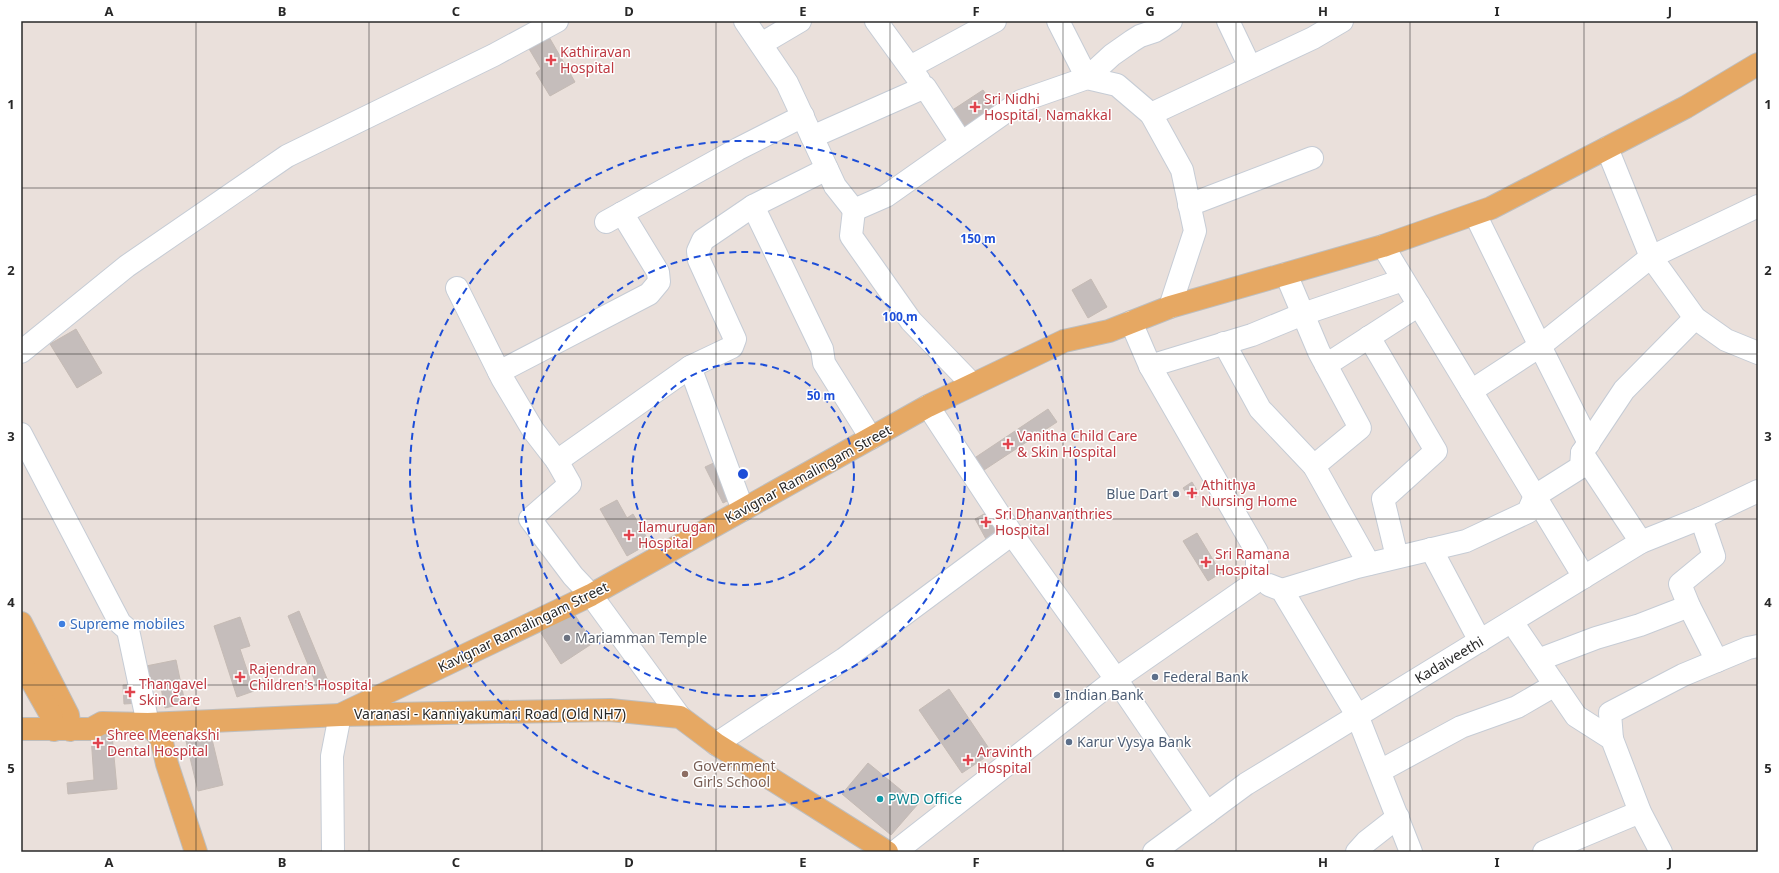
<svg xmlns="http://www.w3.org/2000/svg" width="1779" height="873" font-family="'Noto Sans',sans-serif">
<rect width="100%" height="100%" fill="#eae0db"/>
<!-- building -->
<g fill="#c5bdbb" stroke="#c5bbb5">
<path d="M 545,30 L 575,82 L 550,96 L 536,73 L 541,69 L 525,42 Z"/>
<path d="M 983,90 L 996,109 L 964,130 L 951,111 Z"/>
<path d="M 1091,279 L 1107,307 L 1088,318 L 1072,290 Z"/>
<path d="M 76,329 L 102,373 L 77,388 L 50,344 Z"/>
<path d="M 1048,409 L 1057,422 L 981,472 L 973,459 Z"/>
<path d="M 718,461 L 735,497 L 723,503 L 705,467 Z"/>
<path d="M 1192,482 L 1199,494 L 1191,499 L 1183,488 Z"/>
<path d="M 617,500 L 627,518 L 633,514 L 650,543 L 627,556 L 600,509 Z"/>
<path d="M 993,509 L 1004,528 L 986,539 L 975,519 Z"/>
<path d="M 1197,533 L 1221,573 L 1208,581 L 1183,541 Z"/>
<path d="M 299,611 L 330,686 L 319,691 L 288,616 Z"/>
<path d="M 573,612 L 593,643 L 561,664 L 541,633 Z"/>
<path d="M 240,617 L 250,646 L 240,649 L 254,691 L 237,697 L 214,626 Z"/>
<path d="M 176,660 L 185,703 L 165,708 L 161,688 L 147,691 L 141,667 Z"/>
<path d="M 139,684 L 140,703 L 124,704 L 123,685 Z"/>
<path d="M 949,689 L 992,753 L 962,773 L 919,710 Z"/>
<path d="M 112,734 L 117,789 L 68,794 L 67,783 L 94,780 L 91,736 Z"/>
<path d="M 211,735 L 223,785 L 198,791 L 186,741 Z"/>
<path d="M 868,763 L 918,804 L 891,835 L 842,794 Z"/>
</g>
<g fill="none" stroke-linecap="round" stroke-linejoin="round">
<!-- minor casing -->
<g stroke="#c6ccd5" stroke-width="24">
<g id="minor">
<path d="M 745,21 L 787,83 L 835,186 L 854,210 L 886,196 L 1021,101 L 1087,78 L 1117,85 L 1151,114 L 1182,170 L 1195,231 L 1170,307"/>
<path d="M 876,21 L 919,80"/>
<path d="M 1058,21 L 1087,78 L 1112,55 L 1132,41 L 1140,36 L 1155,31 L 1171,21"/>
<path d="M 1228,21 L 1250,67"/>
<path d="M 761,44 L 800,21"/>
<path d="M 910,67 L 995,21"/>
<path d="M 1151,114 L 1313,38 L 1342,21"/>
<path d="M 812,137 L 925,87 L 961,142"/>
<path d="M 1607,148 L 1651,257 L 1695,318 L 1726,340 L 1758,353"/>
<path d="M 827,169 L 753,206 L 822,349 L 824,363 L 871,438"/>
<path d="M 1189,205 L 1312,158"/>
<path d="M 854,210 L 851,236 L 911,321 L 972,384"/>
<path d="M 1475,214 L 1540,346 L 1589,443"/>
<path d="M 606,222 L 738,149 L 803,116"/>
<path d="M 1383,246 L 1584,577"/>
<path d="M 1286,274 L 1319,352 L 1360,428 L 1314,466"/>
<path d="M 457,288 L 502,378 L 533,430 L 557,461 L 690,367 L 743,510"/>
<path d="M 1369,337 L 1436,451 L 1383,499 L 1397,557"/>
<path d="M 1224,343 L 1260,409 L 1314,466 L 1369,564"/>
<path d="M 21,352 L 127,266 L 287,156 L 494,55 L 557,21"/>
<path d="M 1326,365 L 1419,305"/>
<path d="M 1150,366 L 1252,335 L 1303,314 L 1403,280"/>
<path d="M 690,367 L 732,347 L 735,339 L 699,260 L 698,251 L 703,240 L 753,206"/>
<path d="M 499,372 L 649,294 L 659,282 L 658,272 L 622,213"/>
<path d="M 1471,391 L 1540,346 L 1651,257 L 1758,206"/>
<path d="M 928,406 L 1012,534 L 1116,679 L 1207,813"/>
<path d="M 21,434 L 120,623 L 128,630 L 148,724"/>
<path d="M 1582,453 L 1641,542"/>
<path d="M 557,461 L 570,484 L 530,519 L 573,576 L 591,595 L 680,717"/>
<path d="M 1701,518 L 1714,556 L 1680,584 L 1689,606 L 1717,661"/>
<path d="M 1431,549 L 1480,641"/>
<path d="M 1269,585 L 1282,590 L 1357,715 L 1411,852"/>
<path d="M 1282,590 L 1357,567 L 1466,541 L 1528,512 L 1535,496 L 1581,467 L 1582,453 L 1624,390 L 1695,318"/>
<path d="M 1512,622 L 1576,716 L 1612,739 L 1640,812 L 1661,852"/>
<path d="M 1538,660 L 1596,638 L 1640,625 L 1689,606"/>
<path d="M 1612,739 L 1610,713 L 1683,675 L 1748,648 L 1758,646"/>
<path d="M 716,744 L 844,659 L 1012,534"/>
<path d="M 1380,771 L 1461,727 L 1517,707 L 1555,685"/>
<path d="M 333,852 L 332,756 L 340,715"/>
<path d="M 895,852 L 1116,679 L 1257,581 L 1257,552 L 1150,366 L 1131,322"/>
<path d="M 1154,852 L 1246,784 L 1641,542 L 1701,518 L 1758,491"/>
<path d="M 1357,852 L 1366,842 L 1398,817"/>
<path d="M 1544,852 L 1640,812"/>
</g>
</g>
<!-- major casing -->
<g stroke="#bebebe" stroke-width="24">
<g id="major">
<path d="M 21,623 L 68,715 L 70,730"/>
<path d="M 21,662 L 51,715 L 54,730"/>
<path d="M 340,715 L 591,595 L 928,406 L 1064,341 L 1109,331 L 1170,307 L 1383,246 L 1491,208 L 1686,107 L 1758,64"/>
<path d="M 148,724 L 161,738 L 167,764 L 196,852"/>
<path d="M 21,729 L 91,729 L 102,723 L 148,724 L 340,715 L 610,710 L 680,717 L 716,744 L 887,852"/>
</g>
</g>
<!-- minor -->
<use href="#minor" stroke="#fff" stroke-width="22"/>
<!-- major -->
<use href="#major" stroke="#e6a863" stroke-width="22"/>
</g>
<!-- grid -->
<path fill="none" stroke="#282828" stroke-width="1" stroke-opacity="0.55" d="M 196,21 L 196,852M 369,21 L 369,852M 542,21 L 542,852M 716,21 L 716,852M 890,21 L 890,852M 1063,21 L 1063,852M 1236,21 L 1236,852M 1410,21 L 1410,852M 1584,21 L 1584,852M 21,188 L 1758,188M 21,354 L 1758,354M 21,519 L 1758,519M 21,685 L 1758,685"/>
<!-- distance rings -->
<g fill="none" stroke="#1d4ed8" stroke-width="2" stroke-dasharray="7 5">
<circle cx="743" cy="474" r="111"/>
<circle cx="743" cy="474" r="222"/>
<circle cx="743" cy="474" r="333"/>
</g>
<!-- markers -->
<g fill="#e0444e" stroke="#fff" stroke-width="1.5">
<path d="M549 54h4v4h4v4h-4v4h-4v-4h-4v-4h4z"/>
<path d="M973 101h4v4h4v4h-4v4h-4v-4h-4v-4h4z"/>
<path d="M1006 438h4v4h4v4h-4v4h-4v-4h-4v-4h4z"/>
<path d="M1190 487h4v4h4v4h-4v4h-4v-4h-4v-4h4z"/>
<path d="M984 516h4v4h4v4h-4v4h-4v-4h-4v-4h4z"/>
<path d="M627 529h4v4h4v4h-4v4h-4v-4h-4v-4h4z"/>
<path d="M1204 556h4v4h4v4h-4v4h-4v-4h-4v-4h4z"/>
<path d="M238 671h4v4h4v4h-4v4h-4v-4h-4v-4h4z"/>
<path d="M128 686h4v4h4v4h-4v4h-4v-4h-4v-4h4z"/>
<path d="M96 737h4v4h4v4h-4v4h-4v-4h-4v-4h4z"/>
<path d="M966 754h4v4h4v4h-4v4h-4v-4h-4v-4h4z"/>
</g>
<g fill="#5c6f8a" stroke="#fff" stroke-width="1.5">
<circle cx="1176" cy="494" r="4"/>
<circle cx="1155" cy="677" r="4"/>
<circle cx="1057" cy="695" r="4"/>
<circle cx="1069" cy="742" r="4"/>
</g>
<circle fill="#3f7fe0" stroke="#fff" stroke-width="1.5" cx="62" cy="624" r="4"/>
<circle fill="#6b7280" stroke="#fff" stroke-width="1.5" cx="567" cy="638" r="4"/>
<circle fill="#8d6e63" stroke="#fff" stroke-width="1.5" cx="685" cy="774" r="4"/>
<circle fill="#0f9aa8" stroke="#fff" stroke-width="1.5" cx="880" cy="799" r="4"/>
<g text-anchor="middle" stroke-width="3" stroke-linejoin="round" paint-order="stroke">
<!-- health labels -->
<g font-size="14" fill="#be3a42" stroke="#fff" text-anchor="start">
<text x="560" y="57">Kathiravan<tspan x="560" dy="16">Hospital</tspan></text>
<text x="984" y="104">Sri Nidhi<tspan x="984" dy="16">Hospital, Namakkal</tspan></text>
<text x="1017" y="441">Vanitha Child Care<tspan x="1017" dy="16">&amp; Skin Hospital</tspan></text>
<text x="1201" y="490">Athithya<tspan x="1201" dy="16">Nursing Home</tspan></text>
<text x="995" y="519">Sri Dhanvanthries<tspan x="995" dy="16">Hospital</tspan></text>
<text x="638" y="532">Ilamurugan<tspan x="638" dy="16">Hospital</tspan></text>
<text x="1215" y="559">Sri Ramana<tspan x="1215" dy="16">Hospital</tspan></text>
<text x="249" y="674">Rajendran<tspan x="249" dy="16">Children's Hospital</tspan></text>
<text x="139" y="689">Thangavel<tspan x="139" dy="16">Skin Care</tspan></text>
<text x="107" y="740">Shree Meenakshi<tspan x="107" dy="16">Dental Hospital</tspan></text>
<text x="977" y="757">Aravinth<tspan x="977" dy="16">Hospital</tspan></text>
</g>
<!-- street labels -->
<g font-size="14" fill="#282828" stroke="#fff">
<text transform="translate(808 474) rotate(-29)" y="5">Kavignar Ramalingam Street</text>
<text transform="translate(523 627) rotate(-26)" y="5">Kavignar Ramalingam Street</text>
<text transform="translate(1449 660) rotate(-31)" y="5">Kadaiveethi</text>
<text x="490" y="719">Varanasi - Kanniyakumari Road (Old NH7)</text>
</g>
<!-- service labels -->
<g font-size="14" fill="#4e5e75" stroke="#fff" text-anchor="start">
<text x="1168" y="499" text-anchor="end">Blue Dart</text>
<text x="1163" y="682">Federal Bank</text>
<text x="1065" y="700">Indian Bank</text>
<text x="1077" y="747">Karur Vysya Bank</text>
</g>
<!-- shop labels -->
<g font-size="14" fill="#366cbe" stroke="#fff" text-anchor="start">
<text x="70" y="629">Supreme mobiles</text>
</g>
<!-- worship labels -->
<g font-size="14" fill="#5b616d" stroke="#fff" text-anchor="start">
<text x="575" y="643">Mariamman Temple</text>
</g>
<!-- education labels -->
<g font-size="14" fill="#785e54" stroke="#fff" text-anchor="start">
<text x="693" y="771">Government<tspan x="693" dy="16">Girls School</tspan></text>
</g>
<!-- culture labels -->
<g font-size="14" fill="#0d838f" stroke="#fff" text-anchor="start">
<text x="888" y="804">PWD Office</text>
</g>
</g>
<circle cx="743" cy="474" r="6" fill="#1d4ed8" stroke="#fff" stroke-width="2"/>
<g font-size="12" text-anchor="middle" font-weight="bold" fill="#1d4ed8" stroke="#fff" stroke-width="3" stroke-linejoin="round" paint-order="stroke">
<text x="978" y="243">150 m</text>
<text x="900" y="321">100 m</text>
<text x="821" y="400">50 m</text>
</g>
<!-- border -->
<rect width="1779" height="873" fill="none" stroke="#ffffff" stroke-width="44"/>
<rect x="22" y="22" width="1735" height="829" fill="none" stroke="#282828" stroke-width="1.5"/>
<g font-size="13" text-anchor="middle" font-weight="bold" fill="#282828">
<text x="109" y="16">A</text>
<text x="282" y="16">B</text>
<text x="456" y="16">C</text>
<text x="629" y="16">D</text>
<text x="803" y="16">E</text>
<text x="976" y="16">F</text>
<text x="1150" y="16">G</text>
<text x="1323" y="16">H</text>
<text x="1497" y="16">I</text>
<text x="1670" y="16">J</text>
<text x="11" y="109">1</text>
<text x="1768" y="109">1</text>
<text x="11" y="275">2</text>
<text x="1768" y="275">2</text>
<text x="11" y="441">3</text>
<text x="1768" y="441">3</text>
<text x="11" y="607">4</text>
<text x="1768" y="607">4</text>
<text x="11" y="773">5</text>
<text x="1768" y="773">5</text>
<text x="109" y="867">A</text>
<text x="282" y="867">B</text>
<text x="456" y="867">C</text>
<text x="629" y="867">D</text>
<text x="803" y="867">E</text>
<text x="976" y="867">F</text>
<text x="1150" y="867">G</text>
<text x="1323" y="867">H</text>
<text x="1497" y="867">I</text>
<text x="1670" y="867">J</text>
</g>
</svg>
